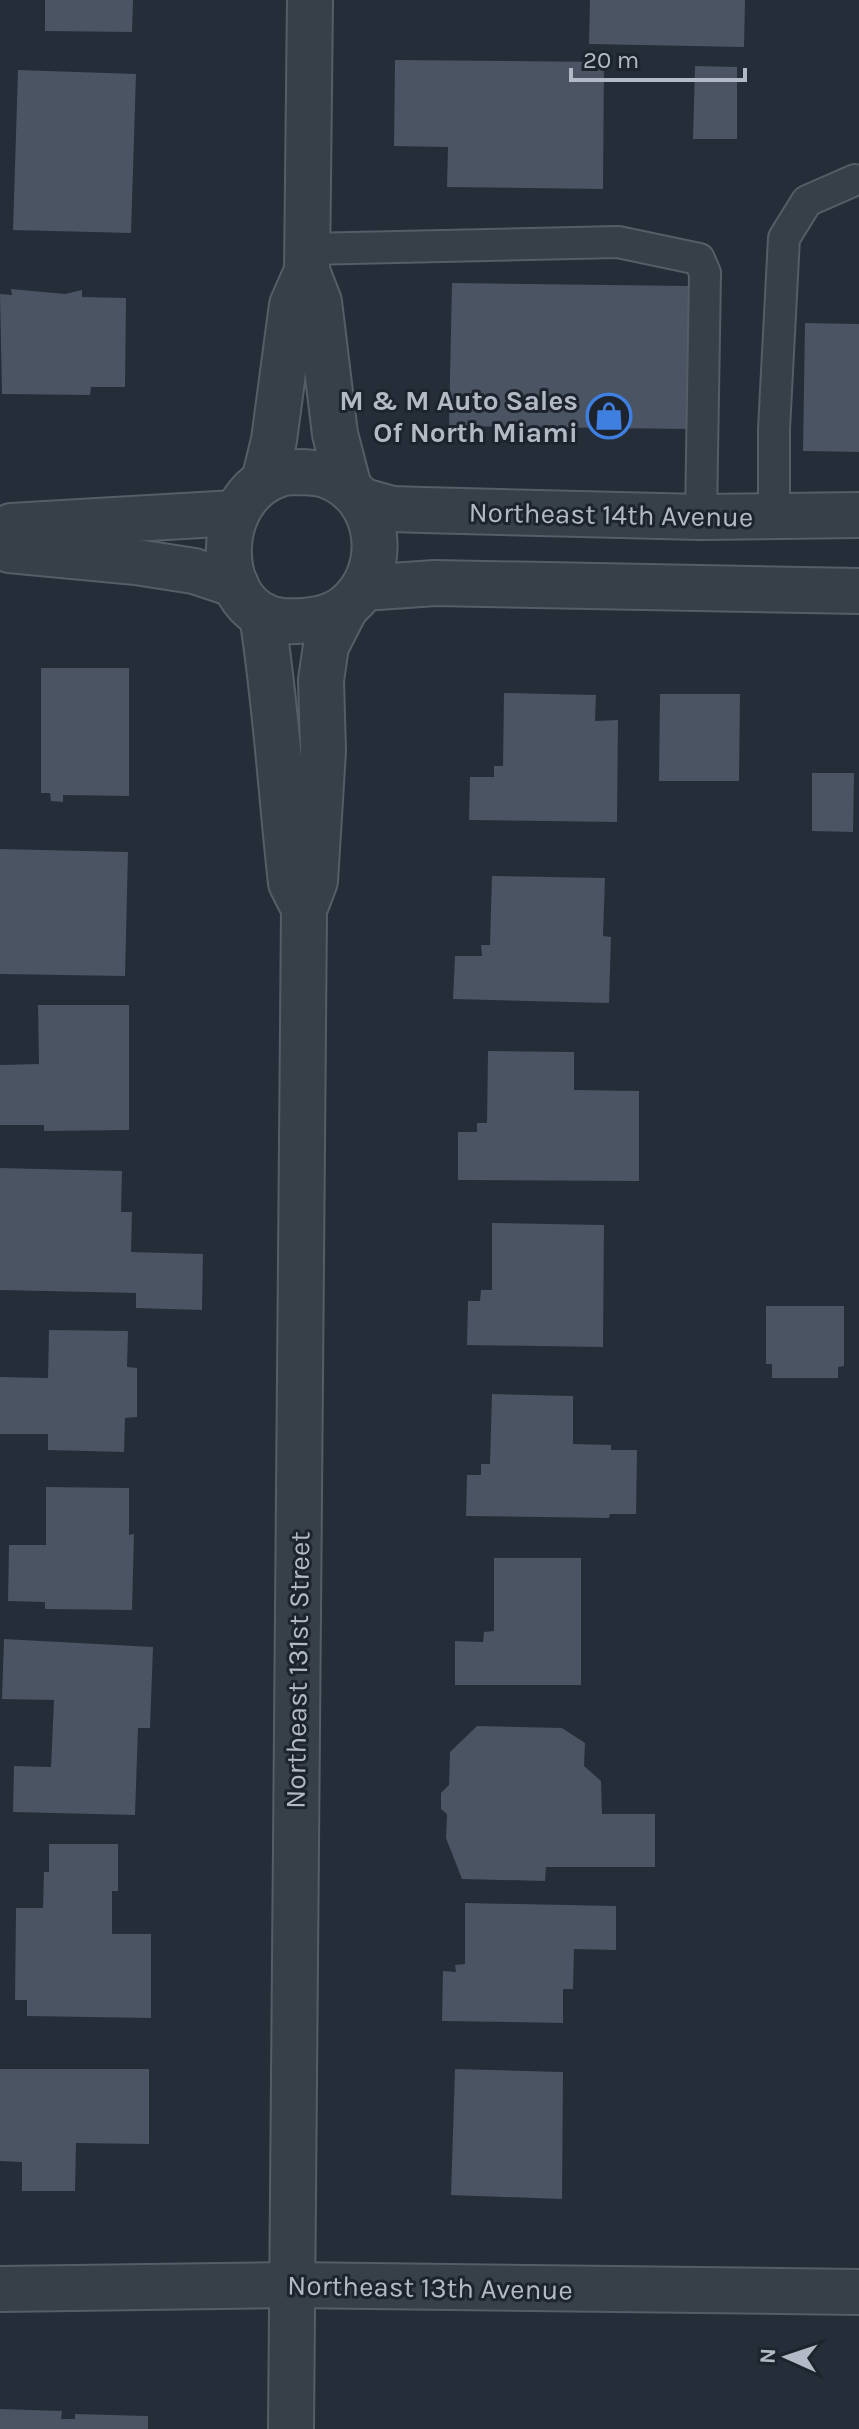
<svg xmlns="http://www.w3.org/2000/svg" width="859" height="2429" font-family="Karla,sans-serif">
<rect width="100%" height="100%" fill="#242d38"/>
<!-- building -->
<g fill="#4a5462">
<path d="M 45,0 L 133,0 L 132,32 L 45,31 Z"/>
<path d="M 590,0 L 745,0 L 744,47 L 589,44 Z"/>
<path d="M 395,60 L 604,62 L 603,189 L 447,187 L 448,147 L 394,146 Z"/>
<path d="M 695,66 L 737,67 L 737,139 L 693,139 Z"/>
<path d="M 18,70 L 136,74 L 131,233 L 13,230 Z"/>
<path d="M 452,283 L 690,286 L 688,429 L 449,426 Z"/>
<path d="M 11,289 L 65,294 L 82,290 L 82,297 L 126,298 L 125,387 L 91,387 L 90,395 L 2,394 L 0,294 L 12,295 Z"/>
<path d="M 805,323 L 859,324 L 859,452 L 803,451 Z"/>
<path d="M 41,668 L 129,668 L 129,796 L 63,795 L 63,802 L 51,801 L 50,793 L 41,793 Z"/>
<path d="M 504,693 L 596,695 L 595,721 L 618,720 L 617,822 L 469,820 L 470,777 L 494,777 L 494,766 L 503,766 Z"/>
<path d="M 660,694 L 740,694 L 739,781 L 659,781 Z"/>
<path d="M 812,773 L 854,773 L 853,832 L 812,831 Z"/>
<path d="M 0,849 L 128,852 L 125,976 L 0,974 Z"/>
<path d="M 492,876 L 605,878 L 603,936 L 611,937 L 609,1003 L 453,999 L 455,956 L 482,956 L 481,945 L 490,945 Z"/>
<path d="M 38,1005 L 129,1005 L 129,1130 L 44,1131 L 44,1125 L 0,1125 L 0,1065 L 39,1064 Z"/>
<path d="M 488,1051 L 574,1052 L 574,1090 L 639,1091 L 639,1181 L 458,1180 L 458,1132 L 477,1132 L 477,1123 L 487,1123 Z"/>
<path d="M 0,1168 L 122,1171 L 121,1212 L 132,1212 L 131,1252 L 203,1254 L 202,1310 L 136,1308 L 136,1293 L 0,1290 Z"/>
<path d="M 492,1223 L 604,1225 L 603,1347 L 467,1345 L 468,1301 L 480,1301 L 481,1290 L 492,1290 Z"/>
<path d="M 766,1306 L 844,1306 L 844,1366 L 838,1367 L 838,1378 L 772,1378 L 772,1364 L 766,1364 Z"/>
<path d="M 49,1330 L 128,1331 L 127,1367 L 137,1368 L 137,1417 L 125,1418 L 124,1452 L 48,1450 L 48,1434 L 0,1434 L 0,1377 L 48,1378 Z"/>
<path d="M 492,1394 L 573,1396 L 573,1444 L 611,1445 L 611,1450 L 637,1450 L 636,1514 L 610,1514 L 609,1518 L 466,1516 L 467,1475 L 481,1475 L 481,1464 L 490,1464 Z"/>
<path d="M 46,1487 L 129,1488 L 129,1535 L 134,1534 L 132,1610 L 45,1609 L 45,1602 L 8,1601 L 9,1545 L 46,1545 Z"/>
<path d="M 494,1558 L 581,1558 L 581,1685 L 455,1685 L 455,1641 L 483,1642 L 484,1632 L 494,1631 Z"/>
<path d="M 4,1639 L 153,1647 L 150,1728 L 138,1728 L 135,1815 L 13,1812 L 14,1766 L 51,1767 L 54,1700 L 2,1699 Z"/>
<path d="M 477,1726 L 562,1728 L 585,1743 L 584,1766 L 601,1781 L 602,1814 L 655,1814 L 655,1867 L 546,1867 L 545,1881 L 462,1879 L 446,1838 L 447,1814 L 441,1809 L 441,1793 L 449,1785 L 450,1752 Z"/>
<path d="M 49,1844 L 118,1844 L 118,1891 L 112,1891 L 112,1934 L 151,1934 L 151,2018 L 27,2016 L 27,2000 L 15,2000 L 16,1908 L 43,1908 L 44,1872 L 49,1872 Z"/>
<path d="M 465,1903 L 616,1906 L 616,1950 L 574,1949 L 573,1989 L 563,1989 L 563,2023 L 442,2021 L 443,1971 L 456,1972 L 455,1965 L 465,1964 Z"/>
<path d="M 0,2069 L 149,2069 L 149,2144 L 76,2143 L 75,2191 L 22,2191 L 22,2162 L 0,2161 Z"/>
<path d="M 455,2069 L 563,2072 L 562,2199 L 451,2195 Z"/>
<path d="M 0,2409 L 62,2411 L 61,2419 L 75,2419 L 75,2414 L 148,2416 L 148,2429 L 0,2429 Z"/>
</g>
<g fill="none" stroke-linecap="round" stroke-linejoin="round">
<!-- service casing -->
<g stroke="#565d67" stroke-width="34">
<g id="service">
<path d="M 306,249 L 618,242 L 699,259 L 705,273 L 701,517"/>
<path d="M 774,517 L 774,429 L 784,238 L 807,201 L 855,180"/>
</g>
</g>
<!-- minor casing -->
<g stroke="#565d67" stroke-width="48">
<g id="minor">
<path d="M 310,0 L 307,271 L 319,302 L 335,434 L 349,488"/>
<path d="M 264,481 L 274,440 L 292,305 L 307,271"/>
<path d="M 262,615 C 276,704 281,793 291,883 L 300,901"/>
<path d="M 0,2289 L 292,2285 L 859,2292"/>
<path d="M 291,2429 L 304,910 L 315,881 L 323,751 L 321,680 L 326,646 L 346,607"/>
</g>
</g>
<!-- tertiary casing -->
<g stroke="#565d67" stroke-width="48">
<g id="tertiary">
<path d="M 304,472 C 311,473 321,473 328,476 C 382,496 390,571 347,606 C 330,620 303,622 282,621 C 213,614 210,496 280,474 C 287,472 296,472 304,472 Z"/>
<path d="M 363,501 L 392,509 L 423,510 L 701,517 L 859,515"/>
<path d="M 3,531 L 11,526 L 235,513"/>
<path d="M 0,544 L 9,550 L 136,562 L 194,571 L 236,585"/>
<path d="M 363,588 L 435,583 L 859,591"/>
</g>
</g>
<!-- service -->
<use href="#service" stroke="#373f49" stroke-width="30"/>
<!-- minor -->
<use href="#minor" stroke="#373f49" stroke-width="44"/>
<!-- tertiary -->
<use href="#tertiary" stroke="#373f49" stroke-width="44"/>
</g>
<!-- icons -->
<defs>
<g id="shop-ring" transform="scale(2.3)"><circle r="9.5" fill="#1d242e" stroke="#3f7fe0" stroke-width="1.5"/><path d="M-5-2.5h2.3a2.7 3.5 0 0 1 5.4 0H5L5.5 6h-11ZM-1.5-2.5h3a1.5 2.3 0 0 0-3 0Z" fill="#3f7fe0"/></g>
</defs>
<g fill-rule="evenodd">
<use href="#shop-ring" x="609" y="416"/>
</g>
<g text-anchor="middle" stroke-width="6" stroke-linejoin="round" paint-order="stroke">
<!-- poi labels -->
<g font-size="28" font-weight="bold" fill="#b3bac5" stroke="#1d242e" text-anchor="end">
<text x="578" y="410">M &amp; M Auto Sales<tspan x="578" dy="32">Of North Miami</tspan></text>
</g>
<!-- street labels -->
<g font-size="28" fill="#b3bac5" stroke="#1d242e">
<text transform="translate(611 514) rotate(1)" y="10">Northeast 14th Avenue</text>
<text transform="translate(297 1670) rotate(-89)" y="10">Northeast 131st Street</text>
<text transform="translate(430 2287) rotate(1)" y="10">Northeast 13th Avenue</text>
</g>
</g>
<!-- north arrow -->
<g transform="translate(787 2357) rotate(273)" stroke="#1d242e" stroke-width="6" paint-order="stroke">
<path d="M0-6L14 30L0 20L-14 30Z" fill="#b3bac5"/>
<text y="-12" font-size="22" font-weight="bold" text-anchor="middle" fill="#b3bac5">N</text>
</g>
<!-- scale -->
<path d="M571 68v12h174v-12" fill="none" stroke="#b3bac5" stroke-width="4"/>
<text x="583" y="68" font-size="24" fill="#b3bac5" stroke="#1d242e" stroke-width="6" paint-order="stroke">20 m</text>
</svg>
